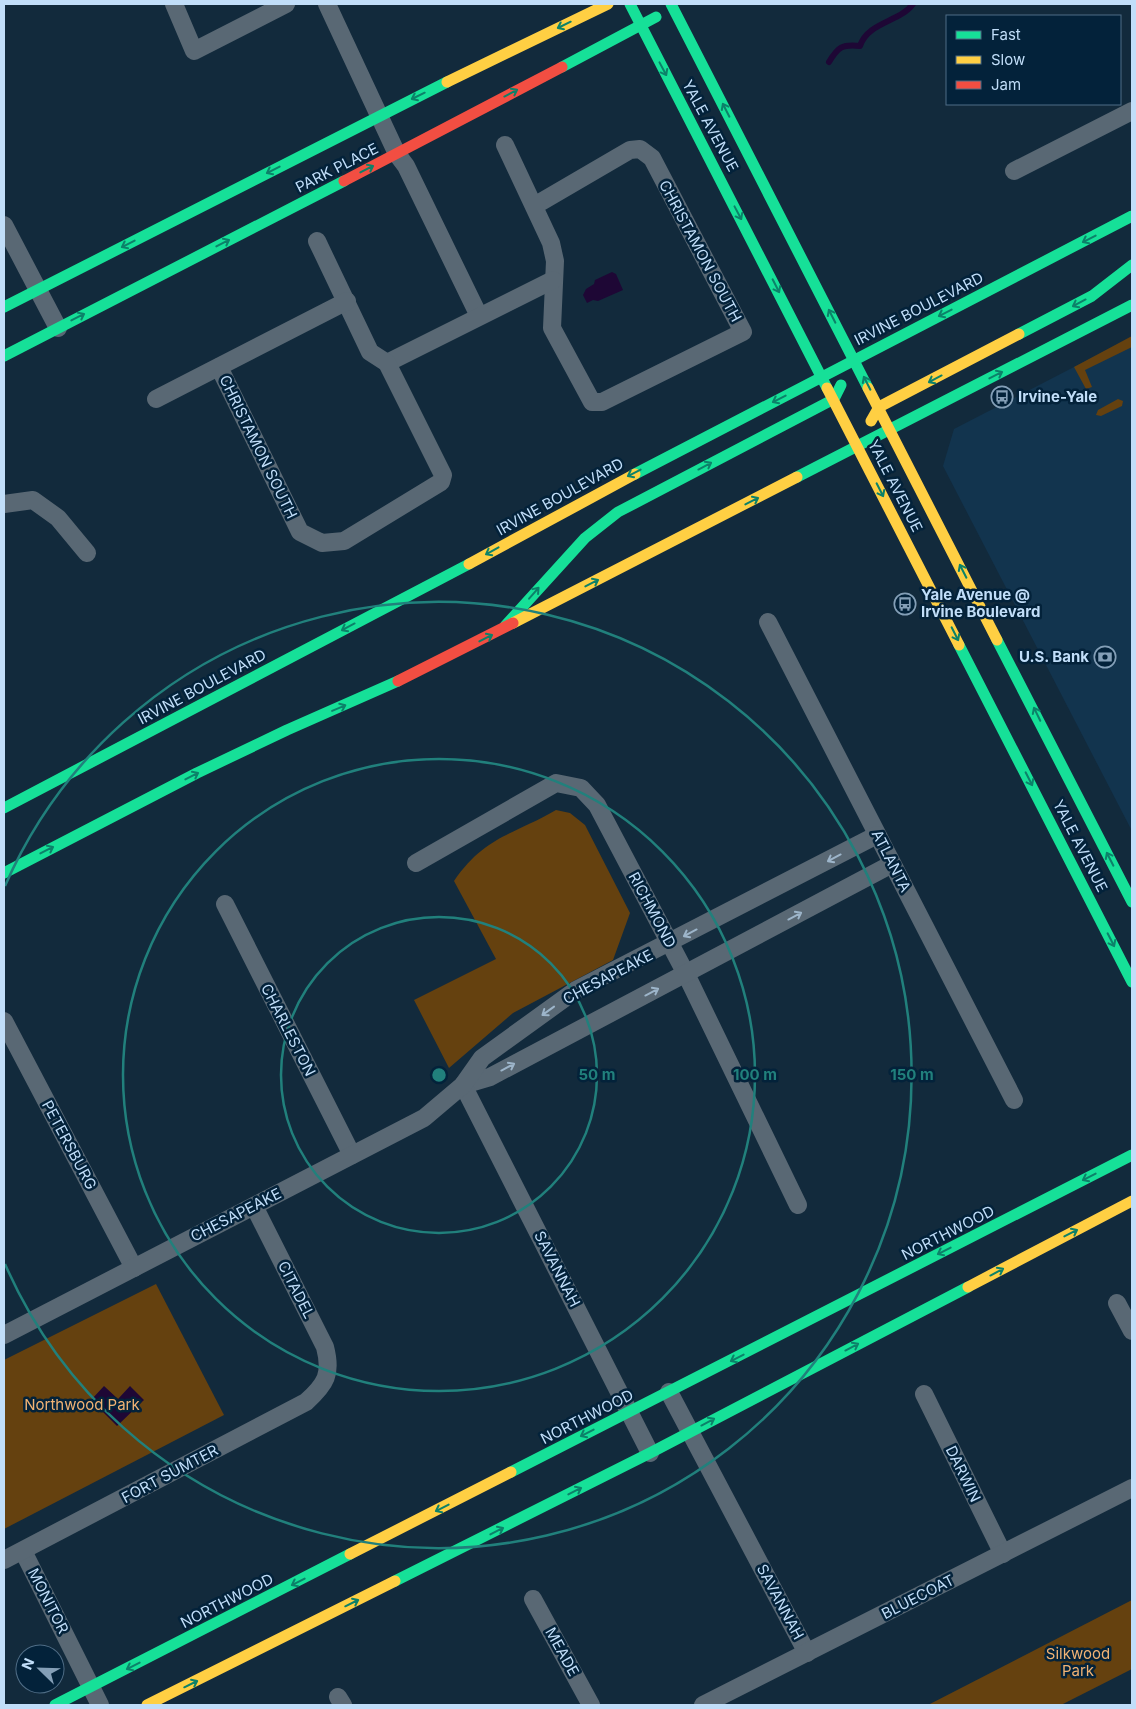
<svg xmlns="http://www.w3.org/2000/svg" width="1136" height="1709" font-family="Inter,sans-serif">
<rect width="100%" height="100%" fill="#122a3c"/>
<!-- built -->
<path fill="#12344e" d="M 1132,337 L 1132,831 L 943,466 L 954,429 Z"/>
<!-- green -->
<g fill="#65410f">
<path d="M 1132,336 L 1132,347 L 1085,370 L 1092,387 L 1086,389 L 1074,367 Z"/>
<path d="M 1118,399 L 1123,401 L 1122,406 L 1101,416 L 1096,415 L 1098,410 Z"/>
<path d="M 556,810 L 570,813 L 585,825 L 630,913 L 613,960 L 513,1013 L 449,1068 L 414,1000 L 496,959 L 454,881 C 485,836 513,835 556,810 Z"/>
<path d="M 156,1284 L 224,1415 L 4,1529 L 4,1360 Z"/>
<path d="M 1132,1600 L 1132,1669 L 1061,1705 L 928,1705 Z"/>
</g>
<!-- water -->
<g fill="#1e0735">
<path d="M 612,272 L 616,274 L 623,290 L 598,301 L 593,300 L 587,303 L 583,295 L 586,289 L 594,284 L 595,280 Z"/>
<path d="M 104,1386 L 118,1399 L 130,1386 L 144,1400 L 117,1426 L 91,1400 Z"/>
</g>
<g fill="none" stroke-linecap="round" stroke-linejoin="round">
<!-- stream -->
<path stroke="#1e0735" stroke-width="6" d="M 829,62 C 838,47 842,44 860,46 C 868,22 900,22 913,4"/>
<!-- street -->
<g stroke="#596874" stroke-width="18">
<path d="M 174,4 L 194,51 L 286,4"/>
<path d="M 327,4 L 397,154 L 406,166 L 479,316"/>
<path d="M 505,145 L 551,243 L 555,261 L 552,328 L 592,402 L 602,402 L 743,332 L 652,158 L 640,149 L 630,150 L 534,206"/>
<path d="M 1014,171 L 1132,111"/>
<path d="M 4,225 L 58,328"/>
<path d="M 387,363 L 553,280"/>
<path d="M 219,367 L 300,532 L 322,543 L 344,541 L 441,482 L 443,475 L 387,363 L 370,352 L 317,241"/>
<path d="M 156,399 L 347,301"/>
<path d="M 4,504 L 33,500 L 58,518 L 87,553"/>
<path d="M 768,622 L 1014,1100"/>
<path d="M 416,863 L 556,783 L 581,788 L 597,805 L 686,974 L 798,1205"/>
<path d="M 225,904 L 352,1155"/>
<path d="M 4,1021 L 134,1268"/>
<path d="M 463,1085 L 490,1077 L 892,864"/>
<path d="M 463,1085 L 650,1453"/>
<path d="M 1117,1303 L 1132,1331"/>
<path d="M 4,1335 L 424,1118 L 463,1085 L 482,1058 L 576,990 L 877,835"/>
<path d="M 669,1392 L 807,1653"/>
<path d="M 924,1394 L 1003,1554"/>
<path d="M 23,1551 L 100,1705"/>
<path d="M 4,1560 L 306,1402 C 326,1384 332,1374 325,1347 L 254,1206"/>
<path d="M 533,1599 L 591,1705"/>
<path d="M 338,1697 L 343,1705"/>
<path d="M 703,1705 L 1132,1488"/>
</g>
<!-- fast -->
<g stroke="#16e098" stroke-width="11">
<path d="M 630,4 L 827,388"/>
<path d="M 671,4 L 868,388"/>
<path d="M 562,67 L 656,17"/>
<path d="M 4,307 L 447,82"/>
<path d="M 1019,334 L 1092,296 L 1132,265"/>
<path d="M 4,356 L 344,181"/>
<path d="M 635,474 L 1132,216"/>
<path d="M 797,477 L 1132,305"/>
<path d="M 505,626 L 585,538 L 618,512 L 834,399 L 841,385"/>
<path d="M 997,640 L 1132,902"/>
<path d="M 959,645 L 1132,982"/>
<path d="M 4,808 L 469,564"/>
<path d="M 4,873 L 197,773 L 287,730 L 398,681"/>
<path d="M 511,1472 L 1132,1155"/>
<path d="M 395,1581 L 650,1453 L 968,1287"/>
<path d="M 55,1705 L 350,1554"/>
</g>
<!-- slow -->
<g stroke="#ffcf43" stroke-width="11">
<path d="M 447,82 L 608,4"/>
<path d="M 827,388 L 959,645"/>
<path d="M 868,388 L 997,640"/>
<path d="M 871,421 L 879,407 L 1019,334"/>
<path d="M 469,564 L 635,474"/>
<path d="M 513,623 L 797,477"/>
<path d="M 968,1287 L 1132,1201"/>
<path d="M 350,1554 L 511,1472"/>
<path d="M 147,1705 L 395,1581"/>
</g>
<!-- jam -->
<g stroke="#f24e42" stroke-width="11">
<path d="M 344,181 L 562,67"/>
<path d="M 398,681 L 513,623"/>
</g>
</g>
<!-- one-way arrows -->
<defs><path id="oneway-shaft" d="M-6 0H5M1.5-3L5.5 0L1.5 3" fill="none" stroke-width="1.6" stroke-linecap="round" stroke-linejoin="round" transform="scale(1.25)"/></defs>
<g stroke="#0c8169">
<use href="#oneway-shaft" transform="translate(564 25) rotate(154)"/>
<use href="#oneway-shaft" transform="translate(663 69) rotate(62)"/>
<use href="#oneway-shaft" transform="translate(511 93) rotate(-28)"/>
<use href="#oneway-shaft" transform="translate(418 96) rotate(154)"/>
<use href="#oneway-shaft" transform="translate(726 110) rotate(-117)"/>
<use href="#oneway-shaft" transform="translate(367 169) rotate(-27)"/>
<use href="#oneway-shaft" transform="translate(273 170) rotate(153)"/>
<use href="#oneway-shaft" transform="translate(738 213) rotate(62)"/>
<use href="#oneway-shaft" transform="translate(1089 239) rotate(153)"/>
<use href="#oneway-shaft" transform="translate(223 243) rotate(-27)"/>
<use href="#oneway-shaft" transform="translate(128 244) rotate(153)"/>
<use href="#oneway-shaft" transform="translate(776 286) rotate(63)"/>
<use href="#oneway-shaft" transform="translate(1079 303) rotate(152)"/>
<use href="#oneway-shaft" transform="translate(945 313) rotate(153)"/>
<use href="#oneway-shaft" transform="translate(832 316) rotate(-117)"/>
<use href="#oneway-shaft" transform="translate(78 317) rotate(-27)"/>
<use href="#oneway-shaft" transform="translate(996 375) rotate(-27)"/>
<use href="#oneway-shaft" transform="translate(935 379) rotate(152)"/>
<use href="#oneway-shaft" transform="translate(867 383) rotate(-117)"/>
<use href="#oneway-shaft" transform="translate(779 399) rotate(153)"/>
<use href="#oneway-shaft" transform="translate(705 466) rotate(-28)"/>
<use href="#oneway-shaft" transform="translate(634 473) rotate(153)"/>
<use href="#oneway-shaft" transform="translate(880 490) rotate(63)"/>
<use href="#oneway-shaft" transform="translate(752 501) rotate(-27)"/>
<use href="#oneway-shaft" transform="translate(492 551) rotate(151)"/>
<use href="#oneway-shaft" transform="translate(963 571) rotate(-117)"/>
<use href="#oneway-shaft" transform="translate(592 583) rotate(-27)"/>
<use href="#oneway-shaft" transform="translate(534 593) rotate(-49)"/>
<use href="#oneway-shaft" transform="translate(348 627) rotate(152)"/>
<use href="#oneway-shaft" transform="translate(955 634) rotate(63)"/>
<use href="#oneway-shaft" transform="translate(486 638) rotate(-27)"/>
<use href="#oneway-shaft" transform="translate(339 708) rotate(-23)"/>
<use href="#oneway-shaft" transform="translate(1037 714) rotate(-116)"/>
<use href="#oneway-shaft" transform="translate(192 776) rotate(-27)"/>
<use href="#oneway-shaft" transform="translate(1029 779) rotate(63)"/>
<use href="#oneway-shaft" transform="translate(47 850) rotate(-27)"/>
<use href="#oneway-shaft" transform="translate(1110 859) rotate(-117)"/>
<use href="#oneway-shaft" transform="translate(1111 940) rotate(63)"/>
<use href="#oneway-shaft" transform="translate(1089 1177) rotate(153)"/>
<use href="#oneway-shaft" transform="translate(1071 1233) rotate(-27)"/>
<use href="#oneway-shaft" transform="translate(944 1251) rotate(153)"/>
<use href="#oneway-shaft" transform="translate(997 1272) rotate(-28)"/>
<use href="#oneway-shaft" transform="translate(852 1347) rotate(-28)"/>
<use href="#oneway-shaft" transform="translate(737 1358) rotate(153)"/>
<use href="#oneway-shaft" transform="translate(708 1422) rotate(-28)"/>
<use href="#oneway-shaft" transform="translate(587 1433) rotate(153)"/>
<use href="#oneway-shaft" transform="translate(575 1491) rotate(-27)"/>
<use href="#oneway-shaft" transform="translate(442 1508) rotate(153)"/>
<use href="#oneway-shaft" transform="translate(497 1531) rotate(-27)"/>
<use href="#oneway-shaft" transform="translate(298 1582) rotate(153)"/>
<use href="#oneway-shaft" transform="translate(352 1603) rotate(-26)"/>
<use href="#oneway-shaft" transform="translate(133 1666) rotate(153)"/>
<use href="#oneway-shaft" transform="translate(191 1684) rotate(-26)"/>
</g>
<g stroke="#9db5ca">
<use href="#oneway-shaft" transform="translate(834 858) rotate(152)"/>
<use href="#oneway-shaft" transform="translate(795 916) rotate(-28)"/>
<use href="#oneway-shaft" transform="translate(690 933) rotate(152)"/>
<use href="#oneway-shaft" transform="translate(652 992) rotate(-28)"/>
<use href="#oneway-shaft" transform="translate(548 1011) rotate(144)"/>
<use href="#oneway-shaft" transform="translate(508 1067) rotate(-28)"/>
</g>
<!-- distance rings -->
<g fill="none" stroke="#21807c" stroke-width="2.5">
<circle cx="439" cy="1075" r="158"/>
<circle cx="439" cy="1075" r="316"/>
<path d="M5 886A473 473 0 1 1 5 1264"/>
</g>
<!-- icons -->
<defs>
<g id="bus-ring" transform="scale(1.125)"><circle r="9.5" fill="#03223a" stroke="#849fb7" stroke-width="1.5"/><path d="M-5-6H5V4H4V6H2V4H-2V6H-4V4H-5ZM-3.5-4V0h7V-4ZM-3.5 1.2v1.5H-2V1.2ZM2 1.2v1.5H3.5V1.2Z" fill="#849fb7"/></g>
<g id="bank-ring" transform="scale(1.125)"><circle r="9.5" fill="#03223a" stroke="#849fb7" stroke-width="1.5"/><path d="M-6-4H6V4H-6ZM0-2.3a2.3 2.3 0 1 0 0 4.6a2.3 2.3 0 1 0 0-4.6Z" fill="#849fb7"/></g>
</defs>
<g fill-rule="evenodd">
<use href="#bus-ring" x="1002" y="397"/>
<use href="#bus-ring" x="905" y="604"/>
<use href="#bank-ring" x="1105" y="657"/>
</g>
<g text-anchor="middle" stroke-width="5" stroke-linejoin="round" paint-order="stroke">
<!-- street labels -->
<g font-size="15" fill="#c1def9" stroke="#03223a">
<text transform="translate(710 126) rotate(62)" y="5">YALE AVENUE</text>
<text transform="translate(337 168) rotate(-27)" y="5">PARK PLACE</text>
<text transform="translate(700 251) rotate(62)" y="5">CHRISTAMON SOUTH</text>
<text transform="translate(919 309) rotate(-27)" y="5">IRVINE BOULEVARD</text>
<text transform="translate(258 447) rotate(64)" y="5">CHRISTAMON SOUTH</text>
<text transform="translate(895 486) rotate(63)" y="5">YALE AVENUE</text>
<text transform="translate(560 497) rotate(-29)" y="5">IRVINE BOULEVARD</text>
<text transform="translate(202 687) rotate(-28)" y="5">IRVINE BOULEVARD</text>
<text transform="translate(1080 846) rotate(63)" y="5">YALE AVENUE</text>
<text transform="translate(891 861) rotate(63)" y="5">ATLANTA</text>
<text transform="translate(652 910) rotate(62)" y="5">RICHMOND</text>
<text transform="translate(608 977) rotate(-28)" y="5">CHESAPEAKE</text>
<text transform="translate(288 1030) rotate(63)" y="5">CHARLESTON</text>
<text transform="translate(69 1145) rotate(62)" y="5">PETERSBURG</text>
<text transform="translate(236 1215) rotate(-27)" y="5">CHESAPEAKE</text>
<text transform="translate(948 1233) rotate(-27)" y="5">NORTHWOOD</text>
<text transform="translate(557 1269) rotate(63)" y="5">SAVANNAH</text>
<text transform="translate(296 1290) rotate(63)" y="5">CITADEL</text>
<text transform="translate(587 1417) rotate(-27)" y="5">NORTHWOOD</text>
<text transform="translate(170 1474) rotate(-28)" y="5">FORT SUMTER</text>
<text transform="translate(963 1474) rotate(64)" y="5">DARWIN</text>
<text transform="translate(918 1597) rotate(-27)" y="5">BLUECOAT</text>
<text transform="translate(48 1601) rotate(63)" y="5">MONITOR</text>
<text transform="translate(227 1601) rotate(-27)" y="5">NORTHWOOD</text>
<text transform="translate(780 1602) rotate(62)" y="5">SAVANNAH</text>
<text transform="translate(562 1652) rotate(61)" y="5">MEADE</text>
</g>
<!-- poi labels -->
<g font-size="15" font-weight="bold" fill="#c1def9" stroke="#03223a" text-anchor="start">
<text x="1018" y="402">Irvine-Yale</text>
<text x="921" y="600">Yale Avenue @<tspan x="921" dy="17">Irvine Boulevard</tspan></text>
<text x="1089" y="662" text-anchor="end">U.S. Bank</text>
</g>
<!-- park labels -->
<g font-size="15" fill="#f1b374" stroke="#03223a">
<text x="82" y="1410">Northwood Park</text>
<text x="1078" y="1659">Silkwood<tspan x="1078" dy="17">Park</tspan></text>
</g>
</g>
<circle cx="439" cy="1075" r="8" fill="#21807c" stroke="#03223a" stroke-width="2.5"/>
<g font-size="15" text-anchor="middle" font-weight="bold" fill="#21807c" stroke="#03223a" stroke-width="5" stroke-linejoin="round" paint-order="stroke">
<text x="597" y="1080">50 m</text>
<text x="755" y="1080">100 m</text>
<text x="912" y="1080">150 m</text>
</g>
<!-- border -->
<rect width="1136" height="1709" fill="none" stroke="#c1def9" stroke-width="10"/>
<!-- legend -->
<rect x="946" y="15" width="175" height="90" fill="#03223a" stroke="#4f6d86"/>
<rect x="956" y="31" width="25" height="8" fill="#16e098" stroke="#4f6d86"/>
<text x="991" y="40" font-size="15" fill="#c1def9">Fast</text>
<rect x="956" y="56" width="25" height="8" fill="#ffcf43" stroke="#4f6d86"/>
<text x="991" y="65" font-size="15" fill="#c1def9">Slow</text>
<rect x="956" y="81" width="25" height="8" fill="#f24e42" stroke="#4f6d86"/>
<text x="991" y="90" font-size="15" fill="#c1def9">Jam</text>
<!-- north arrow -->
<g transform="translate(40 1669) rotate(293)"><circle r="24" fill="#03223a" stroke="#4f6d86"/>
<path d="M0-4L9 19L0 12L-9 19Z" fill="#849fb7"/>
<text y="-8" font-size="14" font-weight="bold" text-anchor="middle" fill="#c1def9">N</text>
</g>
</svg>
